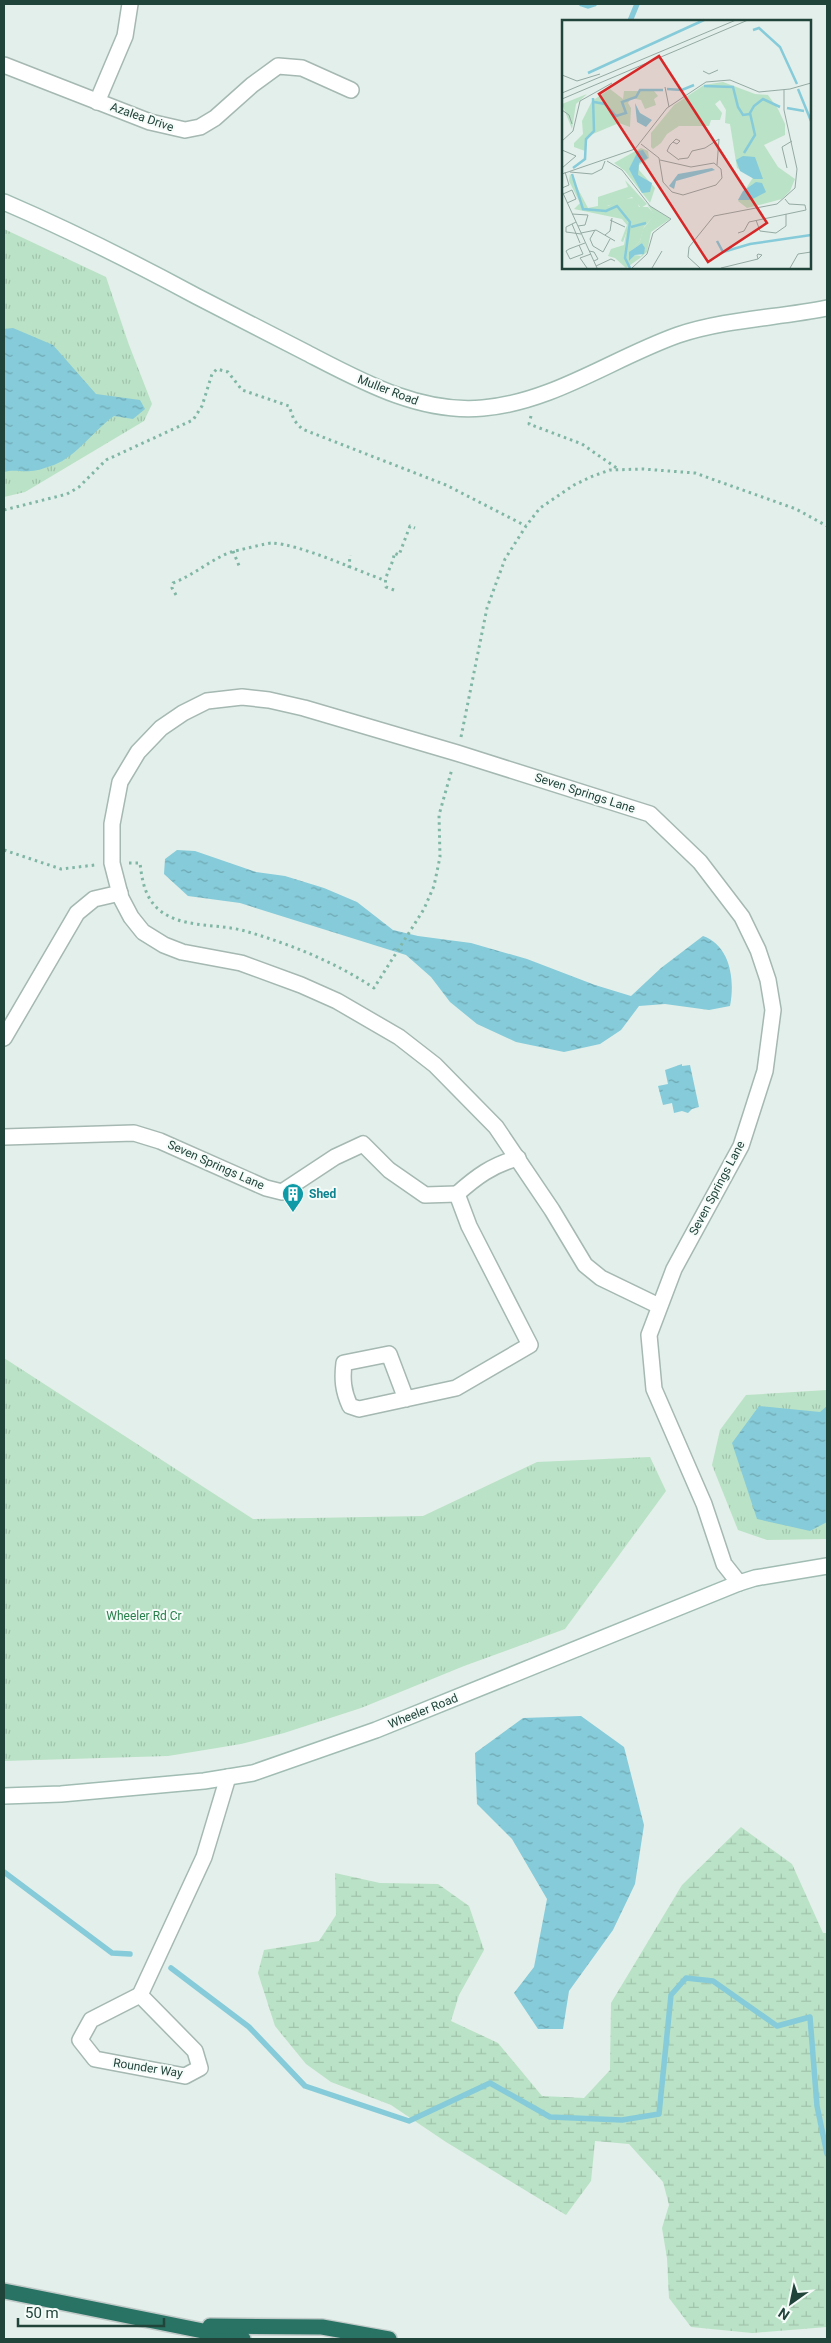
<svg xmlns="http://www.w3.org/2000/svg" width="831" height="2343" font-family="Roboto,sans-serif">
<defs>
<pattern id="grass-tufts" width="24" height="20" patternUnits="userSpaceOnUse" patternTransform="scale(1.25)"><rect width="24" height="20" fill="#bae2c6"/><path d="M3 7l-1-3M5 7V3M7 7l1-3M15 17l-1-3M17 17v-4M19 17l1-3" fill="none" stroke="#a0c3ab"/></pattern>
<pattern id="wetland-marsh" width="20" height="14" patternUnits="userSpaceOnUse" patternTransform="scale(1.25)"><rect width="20" height="14" fill="#bae2c6"/><path d="M1 5h8M5 5V1M11 12h8M15 12V8" fill="none" stroke="#a0c3ab"/></pattern>
<pattern id="water-ripples" width="26" height="14" patternUnits="userSpaceOnUse" patternTransform="scale(1.25)"><rect width="26" height="14" fill="#86cbd9"/><path d="M2 4q2-2 4 0t4 0M15 11q2-2 4 0t4 0" fill="none" stroke="#6da6b1"/></pattern>
</defs>
<rect width="100%" height="100%" fill="#e3efea"/>
<!-- grass -->
<g fill="url(#grass-tufts)">
<path d="M 4,229 L 106,277 L 129,345 L 152,404 L 144,421 L 25,492 L 4,497 Z"/>
<path d="M 4,1358 L 253,1519 L 423,1516 L 537,1462 L 650,1457 L 666,1491 L 565,1629 L 464,1666 L 361,1708 L 284,1733 L 241,1744 L 168,1756 L 4,1761 Z"/>
<path d="M 827,1390 L 827,1539 L 767,1540 L 738,1530 L 712,1465 L 720,1430 L 746,1395 Z"/>
</g>
<!-- wetland -->
<path fill="url(#wetland-marsh)" d="M 741,1827 L 792,1864 L 823,1933 L 827,1933 L 827,2327 L 752,2333 L 691,2327 L 669,2298 L 667,2258 L 662,2228 L 669,2205 L 663,2182 L 629,2144 L 595,2141 L 591,2181 L 566,2215 L 446,2142 L 391,2105 L 331,2082 L 306,2064 L 275,2026 L 258,1973 L 264,1950 L 319,1941 L 336,1915 L 335,1873 L 380,1883 L 438,1884 L 469,1906 L 484,1950 L 459,1995 L 451,2021 L 498,2043 L 542,2096 L 584,2098 L 610,2070 L 611,2003 L 682,1885 Z"/>
<!-- water -->
<g fill="url(#water-ripples)">
<path d="M 13,328 L 53,345 L 96,394 L 140,400 L 145,409 L 133,419 L 114,416 C 94,430 77,456 54,465 C 47,467 38,471 31,471 C 21,472 13,469 4,472 L 4,329 Z"/>
<path d="M 177,850 L 195,851 L 256,872 L 285,876 L 324,888 L 357,902 L 393,930 L 418,936 L 471,943 L 527,959 L 595,985 L 631,996 L 661,968 L 703,936 C 731,946 735,981 730,1006 L 709,1010 L 665,1004 L 639,1006 L 621,1030 L 600,1044 L 564,1052 L 516,1042 L 477,1024 L 450,1002 L 431,977 L 406,955 L 240,903 L 188,896 L 164,874 L 165,859 Z"/>
<path d="M 682,1064 L 682,1066 L 690,1065 L 699,1107 L 692,1109 L 688,1113 L 682,1111 L 674,1113 L 672,1103 L 663,1105 L 658,1086 L 668,1084 L 665,1070 Z"/>
<path d="M 759,1406 L 820,1412 L 827,1406 L 827,1522 L 810,1531 L 757,1519 L 732,1443 Z"/>
<path d="M 581,1716 L 624,1747 L 644,1825 L 635,1884 L 613,1930 L 569,1991 L 563,2029 L 538,2029 L 514,1993 L 534,1967 L 547,1899 L 512,1839 L 477,1804 L 475,1753 L 523,1718 Z"/>
</g>
<g fill="none" stroke-linecap="round" stroke-linejoin="round">
<!-- stream -->
<g stroke="#86cbd9" stroke-width="5.5">
<path d="M 582,4 L 588,6 L 594,4"/>
<path d="M 630,21 L 637,4"/>
<path d="M 4,1872 L 112,1953 L 130,1954"/>
<path d="M 171,1968 L 249,2027 L 305,2086 L 409,2121 L 490,2083 L 550,2117 L 622,2120 L 659,2114 L 671,1995 L 686,1978 L 713,1981 L 777,2026 L 810,2017 L 817,2106 L 827,2154"/>
</g>
<!-- street casing -->
<g stroke="#a5b8b2" stroke-width="18">
<g id="street">
<path d="M 4,65 L 150,122 L 185,130 L 200,127 L 215,118 L 252,85 L 278,66 L 302,68 L 351,90"/>
<path d="M 97,102 L 125,36 L 130,4"/>
<path d="M 4,1038 L 77,913 L 94,899 L 120,893"/>
<path d="M 4,1137 L 134,1133 L 160,1141 L 266,1188 L 282,1192 L 335,1157 L 363,1144 L 389,1170 L 425,1195 L 457,1194"/>
<path d="M 659,1306 L 601,1278 L 585,1265 L 552,1210 L 496,1127 L 435,1065 L 399,1037 L 337,1001 L 301,985 L 241,963 L 182,952 L 164,945 L 143,932 L 131,917 L 121,898 L 112,863 L 112,824 L 120,782 L 138,752 L 161,728 L 183,713 L 207,701 L 242,697 L 269,700 L 304,708 L 457,753 L 650,814 L 700,862 L 742,917 L 758,950 L 768,980 L 773,1010 L 765,1071 L 741,1146 L 674,1269 L 649,1335 L 654,1389 L 704,1504 L 724,1564 L 739,1583"/>
<path d="M 406,1399 L 389,1354 L 344,1363 C 342,1379 343,1391 350,1406 L 359,1409 L 456,1388 L 530,1345 L 469,1226 L 457,1194 C 476,1177 492,1165 518,1158"/>
<path d="M 140,1995 L 195,2051 L 200,2068 L 185,2076 L 95,2059 L 80,2040 L 91,2020 Z"/>
<path d="M 140,1995 L 204,1857 L 228,1777"/>
</g>
</g>
<!-- secondary casing -->
<g stroke="#a0bcb3" stroke-width="18">
<g id="secondary">
<path d="M 4,202 C 69,230 133,262 196,296 C 233,315 270,334 307,353 C 361,381 420,414 483,408 C 553,402 613,358 678,335 C 726,319 778,318 827,308"/>
<path d="M 4,1796 L 61,1794 L 204,1781 L 253,1773 L 376,1730 L 739,1583 L 755,1578 L 827,1566"/>
</g>
</g>
<!-- highway casing -->
<g stroke="#c1cac8" stroke-width="18">
<g id="highway">
<path d="M 4,2291 L 243,2339"/>
<path d="M 210,2326 L 322,2327 L 389,2339"/>
</g>
</g>
<!-- path -->
<g stroke="#80b6a6" stroke-width="3" stroke-dasharray="2.5 4" stroke-linecap="butt">
<path d="M 531,416 L 529,424 L 582,444 L 618,469"/>
<path d="M 4,510 L 67,494 L 79,487 L 106,460 L 193,420 L 202,406 L 212,374 L 217,369 L 228,372 L 242,390 L 289,406 L 294,420 L 302,429 L 446,485 L 526,526"/>
<path d="M 233,551 L 240,568"/>
<path d="M 349,568 L 350,555"/>
<path d="M 394,590 L 386,587 C 383,575 394,565 394,553 L 399,555 L 410,526 L 415,528"/>
<path d="M 176,595 L 172,588 L 173,583 C 194,575 210,560 231,552 C 235,551 268,543 271,543 C 300,544 355,570 384,580"/>
<path d="M 461,737 L 487,608 L 505,559 L 526,526 L 540,508 L 574,485 L 593,476 L 610,470 L 643,469 L 695,473 L 796,509 L 827,526"/>
<path d="M 4,850 L 61,869 L 95,865"/>
<path d="M 129,863 L 140,863 C 142,879 144,895 157,908 C 179,929 217,923 245,931 C 290,944 335,962 374,988 L 424,909 L 434,886 L 440,857 L 439,815 L 452,769"/>
</g>
<!-- street -->
<use href="#street" stroke="#fff" stroke-width="15"/>
<!-- secondary -->
<use href="#secondary" stroke="#fff" stroke-width="15"/>
<!-- highway -->
<use href="#highway" stroke="#297365" stroke-width="15"/>
</g>
<!-- icons -->
<defs>
<g id="building-pin" transform="scale(1.125)"><path d="M0 17L-7.5 6A9.5 9.5 0 1 1 7.5 6Z" fill="#0f9aa8" stroke="#f5fbf8"/><path d="M-4-6H4V6H1V3H-1V6H-4ZM-2.5-4.3h1.7v1.8h-1.7ZM.8-4.3h1.7v1.8H.8ZM-2.5-1h1.7V.8h-1.7ZM.8-1h1.7V.8H.8Z" fill="#fff"/></g>
</defs>
<g fill-rule="evenodd">
<use href="#building-pin" x="293" y="1194"/>
</g>
<g text-anchor="middle" stroke-width="4" stroke-linejoin="round" paint-order="stroke">
<!-- street labels -->
<g font-size="12" fill="#20433a" stroke="#f5fbf8">
<text transform="translate(142 117) rotate(19)" y="4">Azalea Drive</text>
<text transform="translate(388 390) rotate(21)" y="4">Muller Road</text>
<text transform="translate(585 793) rotate(18)" y="4">Seven Springs Lane</text>
<text transform="translate(216 1165) rotate(24)" y="4">Seven Springs Lane</text>
<text transform="translate(717 1188) rotate(-62)" y="4">Seven Springs Lane</text>
<text transform="translate(423 1711) rotate(-22)" y="4">Wheeler Road</text>
<text transform="translate(148 2068) rotate(9)" y="4">Rounder Way</text>
</g>
<!-- culture labels -->
<g font-size="12" font-weight="bold" fill="#0d838f" stroke="#f5fbf8" text-anchor="start">
<text x="309" y="1198">Shed</text>
</g>
<!-- park labels -->
<g font-size="12" fill="#267f4a" stroke="#f5fbf8">
<text x="144" y="1620">Wheeler Rd Cr</text>
</g>
</g>
<!-- overview -->
<g transform="translate(562 20)">
<rect width="249" height="249" fill="#e3efea"/>
<path d="M 161,62 L 193,74 L 206,75 L 216,89 L 223,104 L 223,115 L 202,125 L 216,147 L 233,159 L 228,171 L 220,179 L 185,188 L 176,181 L 192,156 L 175,148 L 168,104 L 163,103 L 164,90 L 158,80 L 153,84 L 160,93 L 158,100 L 149,100 L 147,106 L 117,106 L 105,114 L 99,123 L 91,129 L 89,127 L 89,113 L 112,85 L 142,65 ZM 25,74 L 14,84 L 10,109 L 0,84 ZM 79,128 L 86,131 L 87,138 L 77,145 L 77,150 L 93,168 L 88,183 L 63,151 L 52,143 ZM 85,184 L 108,199 L 89,212 L 85,232 L 78,238 L 83,229 L 80,223 L 67,232 L 78,221 L 81,209 L 90,198 L 91,193 Z" fill="#bae2c6"/>
<path d="M 8,154 L 26,188 L 36,186 L 36,177 L 66,167 L 63,160 L 85,184 L 79,188 L 70,177 L 45,186 L 59,189 L 66,202 L 66,208 L 61,222 L 59,221 L 65,205 L 60,199 L 12,189 L 18,183 L 7,161 Z" fill="#bae2c6"/>
<path d="M 48,69 L 61,79 L 62,71 L 92,71 L 96,76 L 92,79 L 94,85 L 83,89 L 79,80 L 69,78 L 66,83 L 69,88 L 68,107 L 57,103 L 26,116 L 23,131 L 12,127 L 12,123 L 21,114 L 20,101 L 30,81 ZM 74,178 L 77,187 L 86,187 L 93,195 L 82,207 L 78,221 L 67,233 L 67,241 L 73,235 L 79,236 L 78,238 L 64,248 L 53,238 L 46,236 L 49,229 L 62,225 L 66,202 L 57,188 L 47,190 L 45,187 L 57,179 Z" fill="#bae2c6"/>
<path d="M 73,83 L 78,93 L 90,100 L 84,107 L 75,102 ZM 81,130 L 86,138 L 77,143 L 76,155 L 90,163 L 88,172 L 80,173 L 67,149 L 76,131 ZM 181,136 L 193,137 L 201,159 L 192,159 L 178,151 L 174,140 ZM 150,148 L 153,150 L 114,161 L 112,169 L 107,166 L 116,154 ZM 194,162 L 200,163 L 204,172 L 189,180 L 176,180 L 181,171 ZM 80,223 L 83,228 L 82,234 L 73,235 L 67,241 L 67,232 Z" fill="#86cbd9"/>
<path fill="none" stroke="#86cbd9" stroke-width="2.5" d="M 191,10 L 197,8 L 218,27 L 235,64M 26,53 L 142,0M 142,66 L 171,67 L 176,87 L 181,95 L 188,94M 105,69 L 120,70 L 132,65M 236,69 L 249,101M 32,82 L 43,84 L 54,96 L 64,93 L 60,82 L 74,77 L 78,70 L 101,70M 225,88 L 242,91M 182,133 L 193,115 L 188,93 L 192,86 L 201,79 L 218,87M 11,148 L 23,139 L 24,119 L 32,111 L 31,78M 10,154 L 21,189 L 44,191 L 55,186 L 68,202 L 63,238 L 68,248M 69,207 L 84,203M 155,221 L 161,232 L 188,224 L 249,215"/>
<path fill="none" stroke="#95aaa4" stroke-width="1" d="M 141,51 L 147,54 L 156,50M 0,55 L 15,61 L 38,54M 103,67 L 107,87M 0,73 L 174,0M 0,79 L 186,0M 0,90 L 7,95 L 10,104M 0,121 L 11,111 L 18,81 L 50,63M 111,122 L 115,124 L 118,121 L 114,119 L 108,125 L 105,131 L 117,140M 79,124 L 97,138 L 101,162 L 110,172 L 121,175 L 154,165 L 160,158 L 159,149 L 152,143 L 129,147 L 98,140M 0,130 L 14,136 L 0,148M 117,139 L 126,138 L 130,131 L 143,128 L 157,119 L 155,145M 45,141 L 60,150 L 88,186 L 109,199 L 91,213 L 85,234 L 70,248M 225,148 L 220,127 L 230,121M 8,152 L 30,154 L 40,149 L 43,141M 0,154 L 73,129 L 105,88 L 144,62 L 168,60 L 197,72 L 228,69 L 249,63M 0,168 L 7,165 L 3,152M 0,171 L 35,248M 1,174 L 10,170 L 14,179 L 5,183M 10,194 L 26,195 L 23,205 L 16,206M 48,200 L 63,207M 194,200 L 198,211 L 214,213 L 224,206 L 224,194M 14,202 L 4,207 L 4,212 L 19,214M 10,204 L 18,223M 33,210 L 28,219 L 31,226 L 41,232 L 48,219M 19,213 L 34,210 L 53,221M 176,213 L 182,211 L 187,202 L 244,190 L 243,185 L 227,184 L 223,179M 43,215 L 48,211 L 50,198M 17,225 L 21,234 L 8,239 L 4,231 L 7,229 L 23,223M 27,231 L 32,232 L 36,239 L 32,241M 196,234 L 200,235 L 196,239 L 195,235 ZM 34,246 L 49,239 L 53,241M 25,248 L 18,238 L 29,234M 90,248 L 100,231M 138,248 L 126,237 L 127,227 L 152,196 L 215,184 L 233,168 L 235,149 L 222,90 L 222,70M 159,248 L 196,239M 228,248 L 236,234 L 249,232"/>
<path fill="#d62828" fill-opacity="0.15" stroke="#d62828" stroke-width="2.5" d="M 97,36 L 205,203 L 146,242 L 37,74 Z"/>
<rect width="249" height="249" fill="none" stroke="#20433a" stroke-width="2.5"/>
</g>
<!-- border -->
<rect width="831" height="2343" fill="none" stroke="#20433a" stroke-width="10"/>
<!-- north arrow -->
<g transform="translate(791 2303) rotate(213)" stroke="#f5fbf8" stroke-width="4" paint-order="stroke">
<path d="M0-4L9 19L0 12L-9 19Z" fill="#20433a"/>
<text y="-8" font-size="14" font-weight="bold" text-anchor="middle" fill="#20433a">N</text>
</g>
<!-- scale -->
<path d="M18 2318v8h146v-8" fill="none" stroke="#20433a" stroke-width="2.5"/>
<text x="25" y="2318" font-size="15" fill="#20433a" stroke="#f5fbf8" stroke-width="4" paint-order="stroke">50 m</text>
</svg>
